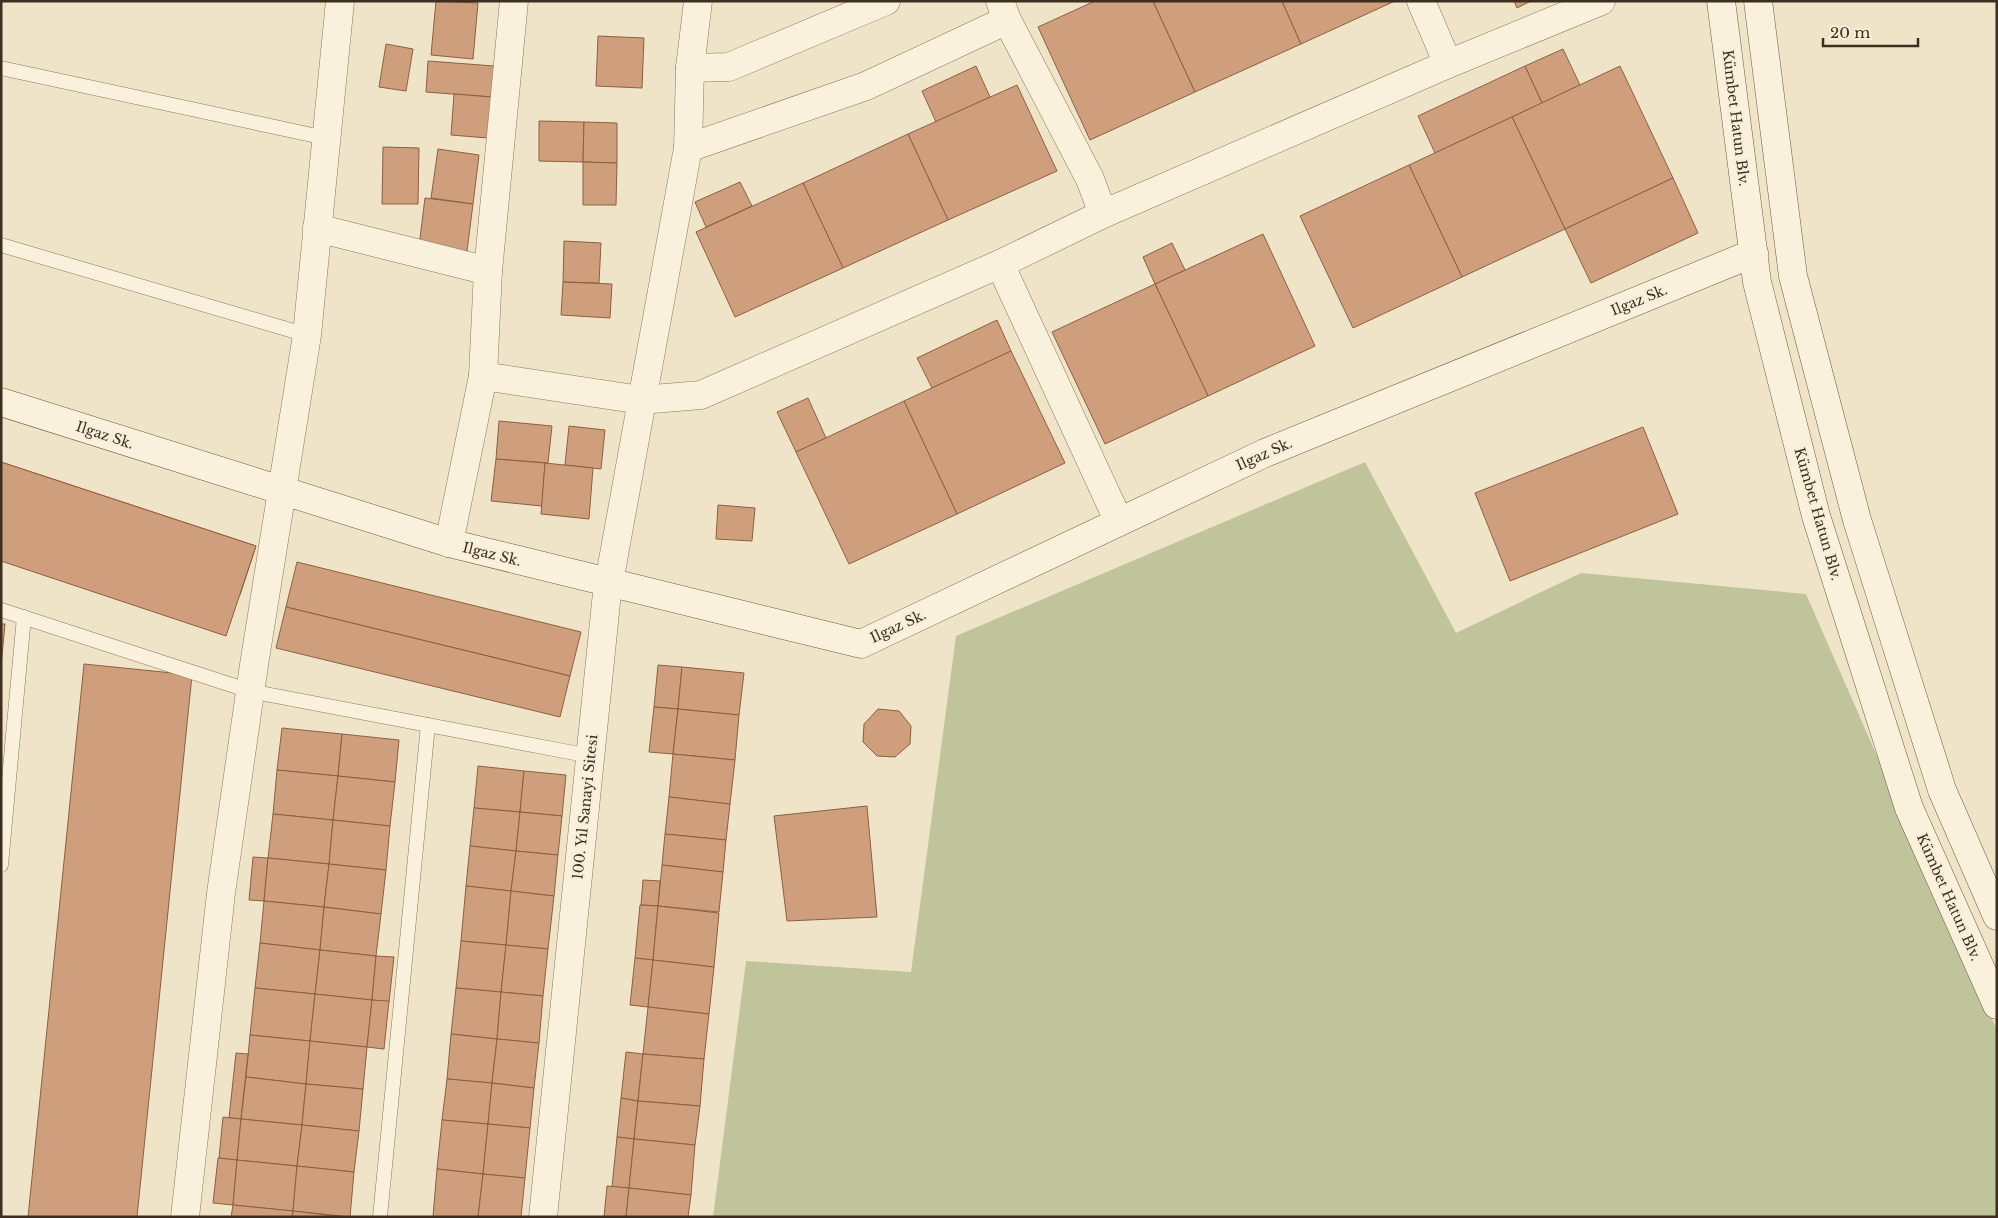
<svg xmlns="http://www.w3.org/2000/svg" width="1998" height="1218" font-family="'Libre Baskerville',serif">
<rect width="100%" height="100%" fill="#f0e4c8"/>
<!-- cemetery -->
<path fill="#bfc49a" d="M 1365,462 L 1456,633 L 1581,573 L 1806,594 L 1997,1030 L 1997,1217 L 713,1217 L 746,961 L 911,972 L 956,636 Z"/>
<!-- building -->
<g fill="#cf9f7d" stroke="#8d5f41">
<path d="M 436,1 L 478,3 L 473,59 L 431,55 Z"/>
<path d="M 1095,1 L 1153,1 L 1195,92 L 1090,140 L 1038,27 Z"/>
<path d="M 1153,1 L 1282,1 L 1301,44 L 1195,92 Z"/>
<path d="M 1282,1 L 1395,1 L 1301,44 Z"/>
<path d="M 1514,1 L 1531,1 L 1517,8 Z"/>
<path d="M 598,36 L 644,38 L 642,88 L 596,86 Z"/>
<path d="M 386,44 L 413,49 L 406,91 L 379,87 Z"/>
<path d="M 1563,49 L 1580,85 L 1542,103 L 1525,66 Z"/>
<path d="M 428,61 L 494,66 L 492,97 L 426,92 Z"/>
<path d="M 976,66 L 990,97 L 936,122 L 922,91 Z"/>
<path d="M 1525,66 L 1542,103 L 1435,153 L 1418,116 Z"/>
<path d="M 1620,66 L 1673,178 L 1565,229 L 1512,117 Z"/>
<path d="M 1017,85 L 1057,171 L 948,220 L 908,134 Z"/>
<path d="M 454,94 L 492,97 L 488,138 L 451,135 Z"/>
<path d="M 1512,117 L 1565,229 L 1462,277 L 1409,165 Z"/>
<path d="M 539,121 L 584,122 L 583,162 L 539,161 Z"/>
<path d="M 584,122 L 617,123 L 617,163 L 583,162 Z"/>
<path d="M 908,134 L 948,220 L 843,268 L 803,183 Z"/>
<path d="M 383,147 L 419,148 L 418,204 L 382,204 Z"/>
<path d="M 438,149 L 479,155 L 473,204 L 431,198 Z"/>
<path d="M 583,162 L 617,163 L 616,205 L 583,205 Z"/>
<path d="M 1409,165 L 1462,277 L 1353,328 L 1300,216 Z"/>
<path d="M 1673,178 L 1698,233 L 1591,283 L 1565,229 Z"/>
<path d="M 740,182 L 752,206 L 706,227 L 695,202 Z"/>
<path d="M 803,183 L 843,268 L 735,317 L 696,232 Z"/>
<path d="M 425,198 L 473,204 L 467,251 L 419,246 Z"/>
<path d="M 1263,234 L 1315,346 L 1208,396 L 1155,284 Z"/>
<path d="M 564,241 L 601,243 L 599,283 L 563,282 Z"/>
<path d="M 1172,243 L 1185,270 L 1155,284 L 1143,257 Z"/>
<path d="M 563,282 L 612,284 L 610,318 L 561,315 Z"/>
<path d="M 1155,284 L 1208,396 L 1105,444 L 1052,332 Z"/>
<path d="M 997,320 L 1011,351 L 932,388 L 917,358 Z"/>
<path d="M 1011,351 L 1065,463 L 957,514 L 904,401 Z"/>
<path d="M 808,398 L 826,438 L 796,452 L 777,412 Z"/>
<path d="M 904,401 L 957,514 L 849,564 L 796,452 Z"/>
<path d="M 499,421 L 552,426 L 548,463 L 496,459 Z"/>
<path d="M 569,426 L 605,430 L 601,469 L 565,465 Z"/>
<path d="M 1643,427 L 1678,514 L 1510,581 L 1475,493 Z"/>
<path d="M 496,459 L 545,463 L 542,506 L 491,501 Z"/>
<path d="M 1,462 L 256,546 L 240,595 L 1,515 Z"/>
<path d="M 1,462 L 256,546 L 226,636 L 1,561 Z"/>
<path d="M 545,463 L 593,468 L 589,519 L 541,514 Z"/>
<path d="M 718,505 L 755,508 L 752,541 L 716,539 Z"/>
<path d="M 297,562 L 581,632 L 570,676 L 286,607 Z"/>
<path d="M 286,607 L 570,676 L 560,717 L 276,648 Z"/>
<path d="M 1,624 L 5,624 L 1,666 Z"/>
<path d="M 84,664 L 192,675 L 137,1217 L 28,1217 Z"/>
<path d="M 658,665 L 682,667 L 678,709 L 654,707 Z"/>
<path d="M 682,667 L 744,673 L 739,715 L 678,709 Z"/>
<path d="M 654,707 L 678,709 L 673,754 L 649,752 Z"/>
<path d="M 678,709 L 739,715 L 735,760 L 673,754 Z"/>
<path d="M 878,709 L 899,711 L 911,726 L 910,744 L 895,757 L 877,756 L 863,742 L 864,724 Z"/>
<path d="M 282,728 L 342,734 L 338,776 L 277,770 Z"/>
<path d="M 342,734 L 399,740 L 395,782 L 338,776 Z"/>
<path d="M 673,754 L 735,760 L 730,804 L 669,797 Z"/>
<path d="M 478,766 L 524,771 L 520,812 L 474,808 Z"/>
<path d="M 277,770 L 338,776 L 333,820 L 273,814 Z"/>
<path d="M 524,771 L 566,775 L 562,816 L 520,812 Z"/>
<path d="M 338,776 L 395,782 L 390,826 L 333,820 Z"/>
<path d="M 669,797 L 730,804 L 726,840 L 665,834 Z"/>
<path d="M 867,806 L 877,917 L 787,921 L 774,816 Z"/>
<path d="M 474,808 L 520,812 L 516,851 L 470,846 Z"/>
<path d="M 520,812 L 562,816 L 558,855 L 516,851 Z"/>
<path d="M 273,814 L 333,820 L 329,864 L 268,858 Z"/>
<path d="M 333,820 L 390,826 L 386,870 L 329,864 Z"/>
<path d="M 665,834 L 726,840 L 723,872 L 662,865 Z"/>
<path d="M 470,846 L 516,851 L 511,891 L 466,886 Z"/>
<path d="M 516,851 L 558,855 L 554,896 L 511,891 Z"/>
<path d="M 253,857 L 268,858 L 264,901 L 249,900 Z"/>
<path d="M 268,858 L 329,864 L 324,907 L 264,901 Z"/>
<path d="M 329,864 L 386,870 L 381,914 L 324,907 Z"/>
<path d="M 662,865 L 723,872 L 719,912 L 658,906 Z"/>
<path d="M 643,880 L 660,881 L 658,906 L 641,905 Z"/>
<path d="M 466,886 L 511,891 L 506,945 L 461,941 Z"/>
<path d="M 511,891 L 554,896 L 548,949 L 506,945 Z"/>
<path d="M 264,901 L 324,907 L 320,950 L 260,943 Z"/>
<path d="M 640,905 L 658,906 L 653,960 L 635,958 Z"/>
<path d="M 658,906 L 719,913 L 714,967 L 653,960 Z"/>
<path d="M 324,907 L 381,914 L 376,956 L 320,950 Z"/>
<path d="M 461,941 L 506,945 L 501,992 L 456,988 Z"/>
<path d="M 260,943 L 320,950 L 315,994 L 255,988 Z"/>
<path d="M 506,945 L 548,949 L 543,996 L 501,992 Z"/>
<path d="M 320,950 L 376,956 L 372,1000 L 315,994 Z"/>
<path d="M 376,956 L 394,957 L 389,1002 L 372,1000 Z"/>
<path d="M 635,958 L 653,960 L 648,1007 L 630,1005 Z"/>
<path d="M 653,960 L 714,967 L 709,1014 L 648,1007 Z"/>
<path d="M 255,988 L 315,994 L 310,1041 L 250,1035 Z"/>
<path d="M 456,988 L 501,992 L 497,1039 L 451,1034 Z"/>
<path d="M 501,992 L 543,996 L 539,1043 L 497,1039 Z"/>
<path d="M 315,994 L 372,1000 L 367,1047 L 310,1041 Z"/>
<path d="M 372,1000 L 389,1001 L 384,1049 L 367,1047 Z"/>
<path d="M 648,1007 L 709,1014 L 704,1059 L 643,1054 Z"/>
<path d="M 451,1034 L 497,1039 L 492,1083 L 447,1079 Z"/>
<path d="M 250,1035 L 310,1041 L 306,1084 L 246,1077 Z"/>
<path d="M 497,1039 L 539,1043 L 534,1088 L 492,1083 Z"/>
<path d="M 310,1041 L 367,1047 L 363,1089 L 306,1084 Z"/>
<path d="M 626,1052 L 643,1054 L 638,1101 L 621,1098 Z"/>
<path d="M 236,1053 L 248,1054 L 241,1119 L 229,1118 Z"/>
<path d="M 643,1054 L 704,1059 L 700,1106 L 638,1101 Z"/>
<path d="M 246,1077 L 306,1084 L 302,1125 L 241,1119 Z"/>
<path d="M 447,1079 L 492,1083 L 488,1124 L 442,1120 Z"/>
<path d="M 492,1083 L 534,1088 L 530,1128 L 488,1124 Z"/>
<path d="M 306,1084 L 363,1089 L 359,1131 L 302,1125 Z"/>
<path d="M 621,1098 L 638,1101 L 634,1139 L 617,1137 Z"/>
<path d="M 638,1101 L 700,1106 L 695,1145 L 634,1139 Z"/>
<path d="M 223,1117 L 241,1119 L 237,1160 L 219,1158 Z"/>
<path d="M 241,1119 L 302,1125 L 297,1166 L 237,1160 Z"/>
<path d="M 442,1120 L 488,1124 L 483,1174 L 437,1169 Z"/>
<path d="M 488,1124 L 530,1128 L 525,1178 L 483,1174 Z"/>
<path d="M 302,1125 L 359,1131 L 354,1172 L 297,1166 Z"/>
<path d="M 617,1137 L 634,1139 L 629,1188 L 612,1187 Z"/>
<path d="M 634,1139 L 695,1145 L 691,1195 L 629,1188 Z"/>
<path d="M 218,1158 L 237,1160 L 233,1205 L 213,1203 Z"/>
<path d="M 237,1160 L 297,1166 L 293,1211 L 233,1205 Z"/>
<path d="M 297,1166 L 354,1172 L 350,1217 L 293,1211 Z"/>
<path d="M 437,1169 L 483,1174 L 478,1217 L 433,1217 Z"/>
<path d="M 483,1174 L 525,1178 L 521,1217 L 478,1217 Z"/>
<path d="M 607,1186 L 629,1188 L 626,1217 L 604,1217 Z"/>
<path d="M 629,1188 L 691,1195 L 688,1217 L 626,1217 Z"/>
<path d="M 233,1205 L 293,1211 L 292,1217 L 231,1217 Z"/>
<path d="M 293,1211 L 344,1217 L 292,1217 Z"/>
</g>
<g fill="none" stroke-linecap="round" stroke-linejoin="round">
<!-- lane casing -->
<g stroke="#8d765c" stroke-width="15">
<g id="lane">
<path d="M 1,68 L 326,138"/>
<path d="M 1,245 L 307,335"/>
<path d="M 1,610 L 250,691 L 590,756"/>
<path d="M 1,865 L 24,617"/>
<path d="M 380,1217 L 428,725"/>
</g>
</g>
<!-- street casing -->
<g stroke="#8d765c" stroke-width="29">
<g id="street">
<path d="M 1000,1 L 1007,20 L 1090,179 L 1103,214"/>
<path d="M 1421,1 L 1448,64"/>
<path d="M 690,68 L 729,67 L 886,1"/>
<path d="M 688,148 L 866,86 L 1007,20"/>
<path d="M 317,228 L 488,271"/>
<path d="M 1000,264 L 1119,522"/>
<path d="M 483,376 L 641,400 L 701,395 L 1000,264 L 1103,214 L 1448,64 L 1601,1"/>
<path d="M 449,543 L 483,376 L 488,271 L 514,1"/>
<path d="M 185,1217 L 221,893 L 254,665 L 307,335 L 340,1"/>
<path d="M 543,1217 L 607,593 L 688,148 L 690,68 L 698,1"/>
</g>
</g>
<!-- secondary casing -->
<g stroke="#6f573f" stroke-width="29">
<g id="secondary">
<path d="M 1721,1 L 1757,282 L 1816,516 L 1909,808 L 1997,1005"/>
<path d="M 1758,1 L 1793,276 L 1857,520 L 1942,790 L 1997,916"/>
<path d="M 1,402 L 449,543 L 861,644 L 1265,453 L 1754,253"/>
</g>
</g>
<!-- lane -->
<use href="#lane" stroke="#faf1dc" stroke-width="14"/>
<!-- street -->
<use href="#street" stroke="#faf1dc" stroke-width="28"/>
<!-- secondary -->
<use href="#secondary" stroke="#faf1dc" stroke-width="28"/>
</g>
<g text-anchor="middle" stroke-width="4.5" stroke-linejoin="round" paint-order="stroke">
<!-- street labels -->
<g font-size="14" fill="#3d2e20" stroke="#f7eed8">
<text transform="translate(1736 118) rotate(83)" y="5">Kümbet Hatun Blv.</text>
<text transform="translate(1639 300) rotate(-22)" y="5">Ilgaz Sk.</text>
<text transform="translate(105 435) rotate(18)" y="5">Ilgaz Sk.</text>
<text transform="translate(1264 454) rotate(-24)" y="5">Ilgaz Sk.</text>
<text transform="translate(1818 514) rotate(74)" y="5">Kümbet Hatun Blv.</text>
<text transform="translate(492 554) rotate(14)" y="5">Ilgaz Sk.</text>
<text transform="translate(898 626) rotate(-25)" y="5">Ilgaz Sk.</text>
<text transform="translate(585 807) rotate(-84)" y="5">100. Yıl Sanayi Sitesi</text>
<text transform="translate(1949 897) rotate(66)" y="5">Kümbet Hatun Blv.</text>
</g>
</g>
<!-- border -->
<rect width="1998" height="1218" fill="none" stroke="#3d2e20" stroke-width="5"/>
<!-- scale -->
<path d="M1823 38v8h95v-8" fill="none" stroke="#3d2e20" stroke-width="2.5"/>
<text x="1830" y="38" font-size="15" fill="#3d2e20" stroke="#f7eed8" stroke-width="4" paint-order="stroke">20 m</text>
</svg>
